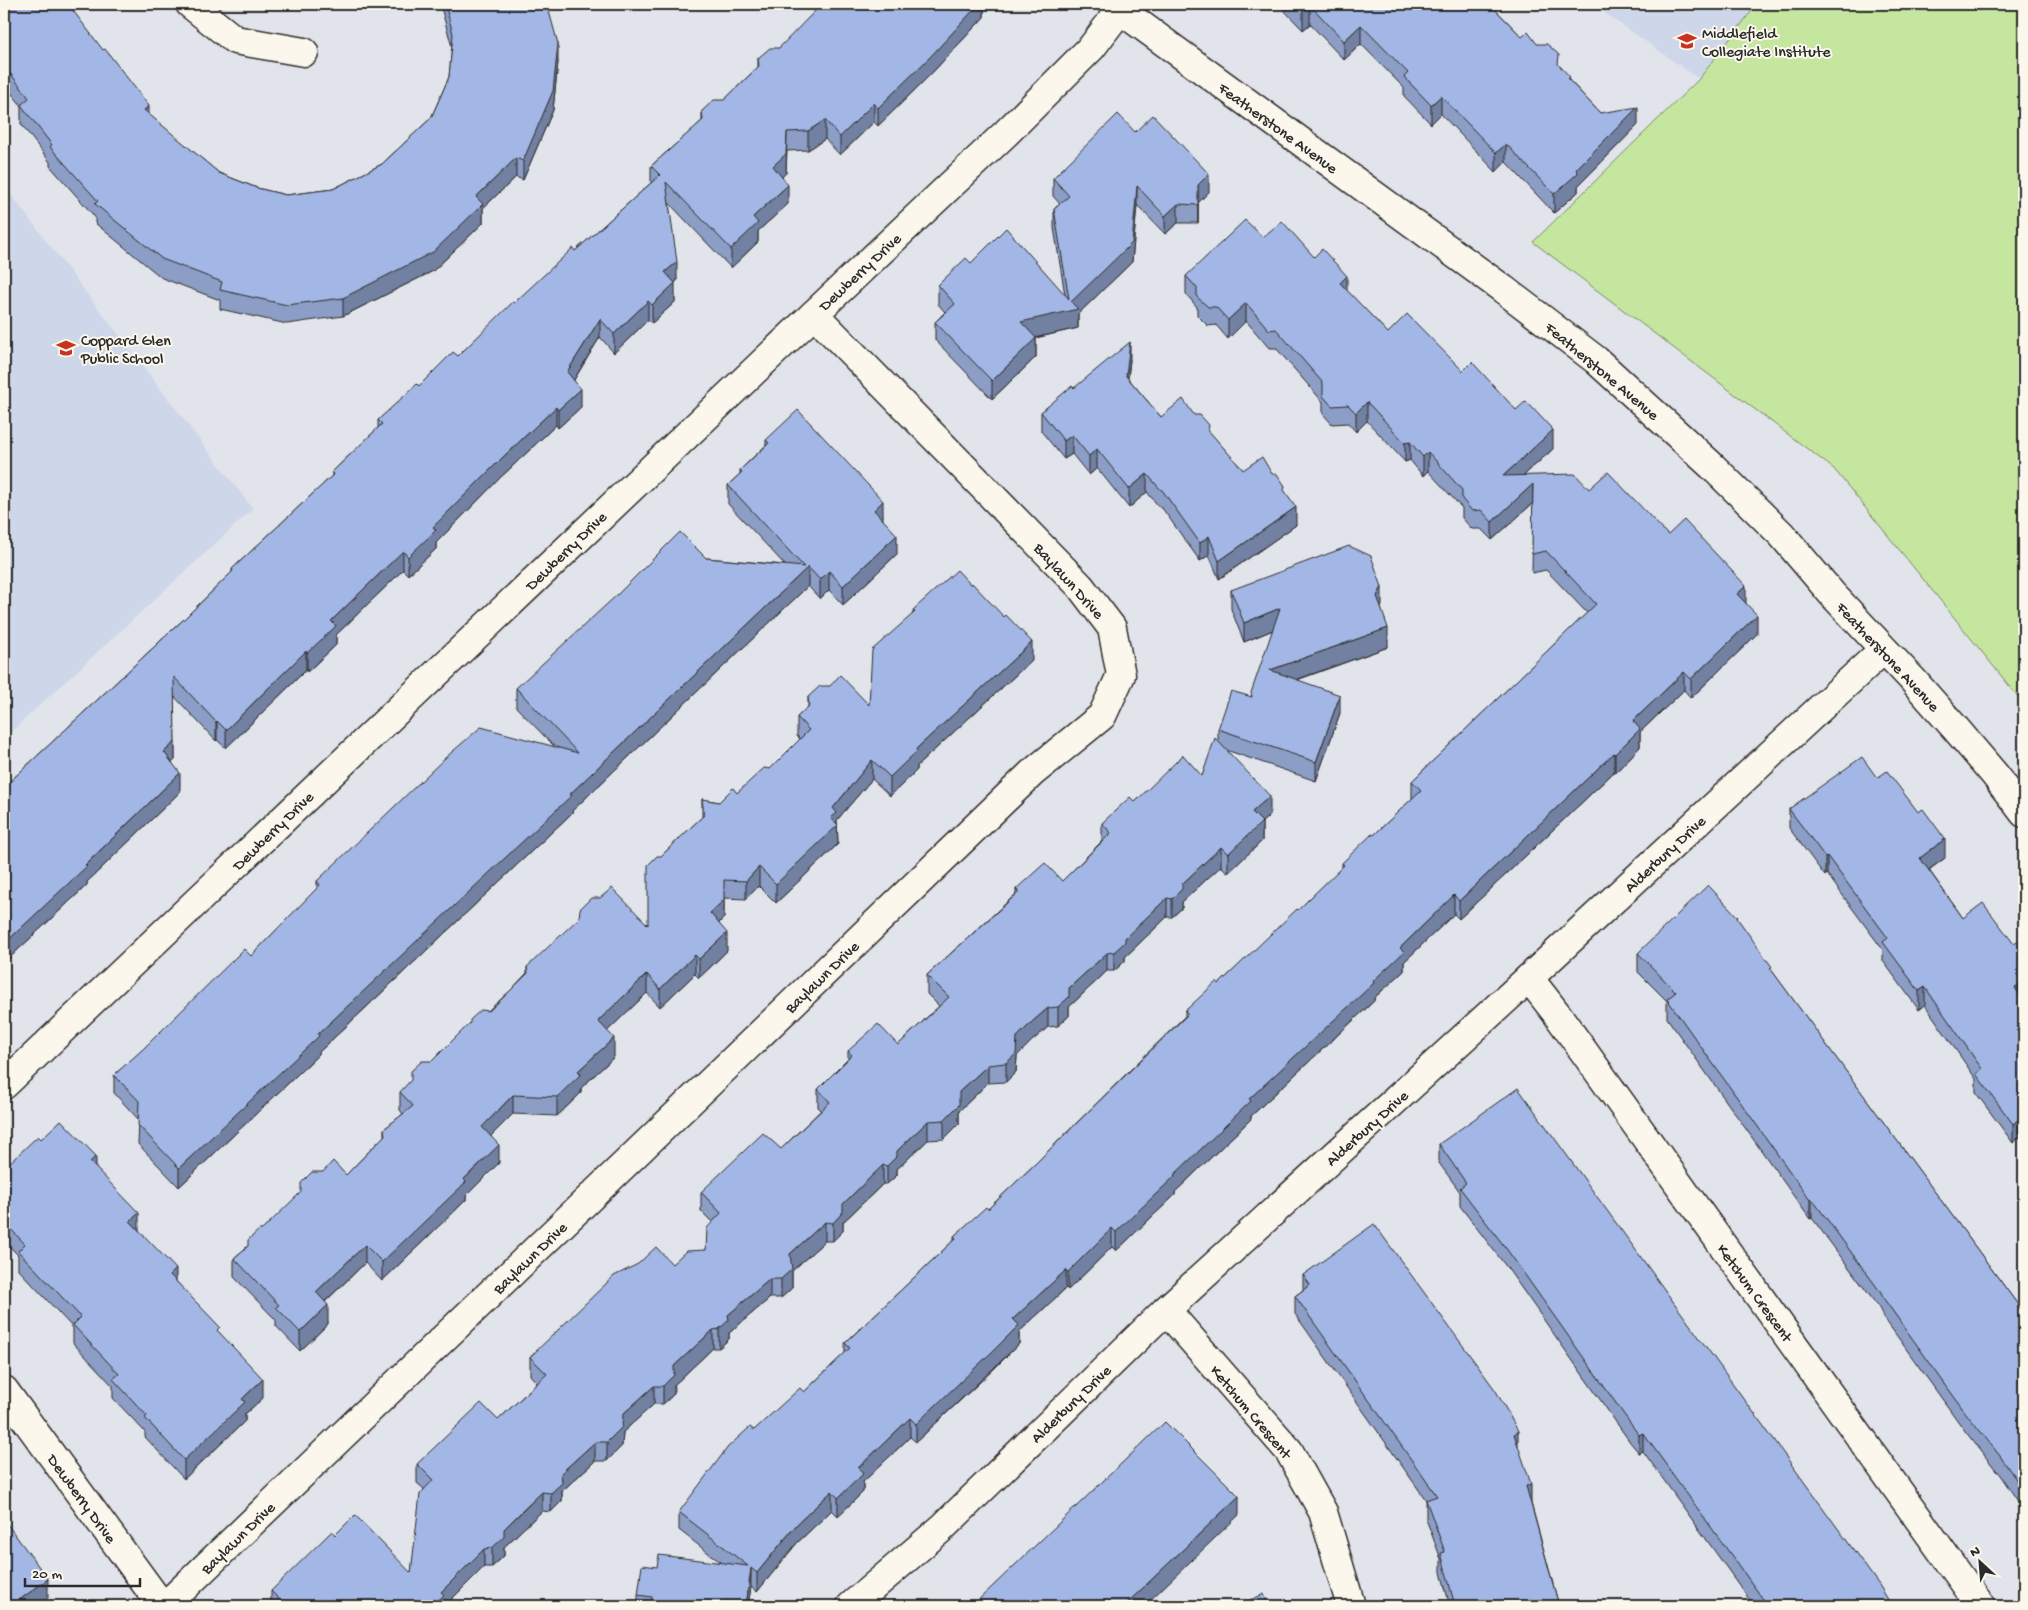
<svg xmlns="http://www.w3.org/2000/svg" width="2028" height="1610" font-family="'Gochi Hand',sans-serif">
<rect width="100%" height="100%" fill="#e1e4ea"/>
<filter id="ink" filterUnits="userSpaceOnUse"><feTurbulence type="fractalNoise" baseFrequency=".02" numOctaves="2"/><feDisplacementMap in="SourceGraphic" scale="10" xChannelSelector="R" yChannelSelector="G"/><feConvolveMatrix kernelMatrix="1 2 1 2 8 2 1 2 1" color-interpolation-filters="sRGB"/></filter>
<g filter="url(#ink)">
<!-- built -->
<g fill="#ced6e9">
<path d="M 1592,4 L 1757,4 L 1699,79 Z"/>
<path d="M 4,186 L 253,509 L 4,738 Z"/>
</g>
<!-- green -->
<path fill="#c5e69f" stroke="#788865" d="M 1757,4 L 2024,4 L 2024,704 L 1834,469 L 1533,242 L 1699,79 Z"/>
<g fill="none" stroke-linecap="round" stroke-linejoin="round">
<!-- minor casing -->
<g stroke="#2b2b2b" stroke-width="31">
<g id="minor">
<path d="M 190,4 L 235,40 L 304,52"/>
<path d="M 1112,4 L 1503,289 L 1596,360 L 1712,466 L 1782,535 L 1832,594 L 1912,679 L 1956,729 L 1995,775 L 2024,813"/>
<path d="M 1529,978 L 1557,1014 L 1981,1606"/>
<path d="M 4,1085 L 814,314 L 1006,133 L 1092,47 L 1120,10"/>
<path d="M 1166,1310 L 1289,1451 L 1323,1512 L 1351,1606"/>
<path d="M 4,1390 L 162,1606"/>
<path d="M 165,1606 L 1032,773 L 1102,716 L 1121,675 L 1112,628 L 1080,586 L 814,314"/>
<path d="M 851,1606 L 942,1528 L 1166,1310 L 1529,978 L 1883,650"/>
</g>
</g>
<!-- minor -->
<use href="#minor" stroke="#fbf7ec" stroke-width="28"/>
</g>
<!-- wall -->
<g fill="#8c9dc6" stroke="#2b2b2b">
<path d="M 4,4 L 149,115 L 219,173 L 257,188 L 286,195 L 333,189 L 382,164 L 431,118 L 449,77 L 452,47 L 440,4 L 547,4 L 558,62 L 553,110 L 523,180 L 516,177 L 483,208 L 483,223 L 433,271 L 343,316 L 287,324 L 220,309 L 220,300 L 162,278 L 95,223 L 95,217 L 50,166 L 50,162 L 21,124 L 21,105 L 4,84 Z"/>
<path d="M 984,4 L 984,17 L 931,74 L 878,126 L 874,122 L 840,155 L 825,139 L 808,150 L 787,151 L 786,173 L 782,177 L 788,204 L 758,231 L 758,242 L 731,268 L 669,203 L 677,281 L 674,283 L 675,302 L 652,323 L 648,320 L 614,353 L 600,337 L 574,380 L 581,407 L 558,428 L 556,425 L 501,477 L 436,543 L 436,549 L 408,575 L 403,570 L 336,635 L 336,645 L 307,672 L 306,670 L 226,748 L 217,740 L 216,741 L 174,696 L 175,760 L 172,763 L 180,792 L 87,882 L 87,885 L 4,963 L 4,787 L 184,619 L 232,572 L 232,569 L 332,476 L 332,472 L 378,428 L 378,420 L 419,386 L 458,356 L 514,303 L 575,251 L 651,183 L 651,166 L 702,121 L 702,111 L 724,100 L 758,67 L 758,58 L 779,48 Z"/>
<path d="M 1278,4 L 1490,4 L 1522,37 L 1537,44 L 1559,66 L 1570,81 L 1600,113 L 1638,125 L 1578,186 L 1578,192 L 1554,213 L 1506,162 L 1496,172 L 1441,114 L 1431,124 L 1404,96 L 1404,88 L 1361,44 L 1344,60 L 1310,24 L 1303,30 Z"/>
<path d="M 1135,132 L 1209,192 L 1198,203 L 1198,223 L 1178,223 L 1165,234 L 1137,205 L 1132,262 L 1078,314 L 1078,328 L 1036,338 L 1036,357 L 992,399 L 935,340 L 935,322 L 945,312 L 938,304 L 938,285 L 1065,295 L 1054,228 L 1054,209 L 1060,204 L 1053,196 L 1053,178 Z"/>
<path d="M 1263,237 L 1314,257 L 1388,333 L 1463,371 L 1553,449 L 1524,475 L 1589,489 L 1668,535 L 1746,604 L 1757,634 L 1691,698 L 1684,690 L 1640,732 L 1640,747 L 1615,773 L 1614,772 L 1459,919 L 1454,914 L 1404,962 L 1404,971 L 1374,998 L 1374,1001 L 1251,1116 L 1251,1119 L 1175,1192 L 1175,1195 L 1116,1251 L 1112,1247 L 1068,1290 L 1066,1288 L 1019,1332 L 1019,1344 L 994,1369 L 916,1442 L 910,1437 L 863,1482 L 863,1492 L 838,1516 L 832,1510 L 797,1543 L 757,1592 L 751,1587 L 748,1606 L 638,1606 L 638,1595 L 657,1567 L 720,1562 L 679,1530 L 679,1512 L 754,1430 L 804,1392 L 845,1353 L 845,1343 L 954,1240 L 954,1236 L 988,1209 L 1035,1164 L 1185,1016 L 1185,1011 L 1219,984 L 1298,910 L 1342,868 L 1342,863 L 1374,835 L 1412,799 L 1412,781 L 1587,613 L 1546,570 L 1532,573 L 1533,503 L 1492,540 L 1481,529 L 1472,529 L 1462,518 L 1462,508 L 1428,471 L 1423,476 L 1410,460 L 1405,462 L 1367,421 L 1356,432 L 1348,423 L 1332,424 L 1323,414 L 1323,402 L 1276,348 L 1269,348 L 1246,321 L 1228,339 L 1216,325 L 1208,326 L 1197,315 L 1197,307 L 1186,294 L 1186,276 Z"/>
<path d="M 1130,360 L 1128,378 L 1161,417 L 1194,415 L 1243,470 L 1272,474 L 1285,492 L 1296,525 L 1219,579 L 1209,555 L 1200,561 L 1162,508 L 1160,508 L 1147,492 L 1129,508 L 1097,468 L 1089,475 L 1072,454 L 1064,459 L 1041,431 L 1041,412 Z"/>
<path d="M 766,440 L 883,520 L 897,554 L 843,605 L 829,590 L 820,599 L 808,586 L 572,811 L 572,813 L 319,1052 L 319,1054 L 179,1187 L 138,1144 L 139,1120 L 114,1093 L 114,1075 L 251,956 L 317,889 L 317,881 L 554,746 L 516,707 L 516,688 L 706,558 L 785,565 L 728,504 L 728,485 L 740,474 L 740,470 L 766,445 Z"/>
<path d="M 1231,590 L 1382,605 L 1381,607 L 1388,647 L 1297,680 L 1340,713 L 1316,781 L 1226,750 L 1270,815 L 1262,822 L 1262,841 L 1228,873 L 1221,866 L 1182,902 L 1182,908 L 1172,917 L 1167,917 L 1125,957 L 1125,961 L 1114,971 L 1107,971 L 1069,1007 L 1069,1016 L 1058,1026 L 1048,1027 L 1033,1040 L 1017,1056 L 1016,1072 L 1006,1082 L 988,1083 L 959,1111 L 959,1124 L 944,1139 L 928,1140 L 897,1169 L 897,1175 L 887,1184 L 883,1184 L 843,1222 L 843,1231 L 833,1241 L 825,1241 L 792,1271 L 792,1288 L 781,1298 L 770,1298 L 729,1333 L 729,1339 L 719,1348 L 713,1348 L 674,1385 L 674,1394 L 663,1404 L 654,1404 L 623,1432 L 622,1446 L 607,1461 L 595,1461 L 562,1491 L 562,1501 L 551,1512 L 542,1511 L 504,1547 L 504,1556 L 492,1567 L 484,1567 L 445,1606 L 271,1606 L 271,1591 L 335,1535 L 411,1573 L 424,1489 L 417,1483 L 417,1464 L 498,1420 L 537,1383 L 530,1375 L 530,1357 L 672,1264 L 706,1250 L 712,1222 L 701,1211 L 701,1192 L 781,1149 L 821,1110 L 818,1107 L 818,1089 L 848,1059 L 848,1051 L 898,1045 L 939,1006 L 927,994 L 927,975 L 1016,894 L 1016,889 L 1062,881 L 1102,841 L 1102,823 L 1135,802 L 1202,776 L 1218,742 L 1218,729 L 1251,697 L 1273,630 L 1244,642 L 1231,609 Z"/>
<path d="M 913,610 L 1032,660 L 917,766 L 917,770 L 890,796 L 872,779 L 837,820 L 838,844 L 776,903 L 759,886 L 746,899 L 724,898 L 724,918 L 719,923 L 727,951 L 699,978 L 695,974 L 660,1007 L 647,993 L 607,1031 L 614,1057 L 581,1088 L 581,1093 L 557,1116 L 513,1114 L 491,1136 L 499,1163 L 466,1196 L 466,1200 L 382,1281 L 365,1263 L 325,1302 L 328,1324 L 300,1351 L 276,1326 L 276,1320 L 234,1277 L 234,1258 L 248,1246 L 262,1230 L 346,1175 L 384,1136 L 384,1129 L 403,1114 L 400,1110 L 400,1092 L 432,1061 L 510,991 L 527,973 L 527,967 L 648,925 L 661,856 L 702,817 L 702,799 L 719,802 L 737,793 L 770,769 L 800,739 L 797,736 L 797,717 L 808,707 L 808,697 L 869,705 L 913,613 Z"/>
<path d="M 1877,778 L 1945,858 L 1929,870 L 1963,918 L 2014,944 L 2024,947 L 2024,1143 L 2020,1137 L 2013,1143 L 1976,1093 L 1976,1079 L 1925,1005 L 1919,1010 L 1883,961 L 1883,950 L 1827,874 L 1825,876 L 1789,828 L 1789,809 Z"/>
<path d="M 1738,920 L 1772,971 L 2024,1313 L 2024,1510 L 2000,1475 L 1965,1431 L 1884,1318 L 1879,1308 L 1812,1218 L 1810,1219 L 1667,1018 L 1667,1001 L 1638,972 L 1638,953 Z"/>
<path d="M 41,1139 L 96,1169 L 139,1230 L 176,1281 L 220,1334 L 263,1398 L 245,1414 L 245,1421 L 184,1479 L 145,1437 L 145,1432 L 113,1398 L 113,1386 L 73,1343 L 73,1328 L 18,1269 L 18,1255 L 4,1241 L 4,1168 Z"/>
<path d="M 1439,1144 L 1892,1606 L 1754,1606 L 1643,1451 L 1639,1453 L 1630,1442 L 1508,1269 L 1460,1206 L 1460,1192 L 1439,1163 Z"/>
<path d="M 1303,1275 L 1518,1446 L 1531,1503 L 1559,1606 L 1449,1606 L 1449,1603 L 1441,1572 L 1441,1559 L 1426,1519 L 1426,1500 L 1295,1314 L 1295,1296 L 1303,1290 Z"/>
</g>
<!-- shaded-wall -->
<g fill="#7280a1" stroke="#2b2b2b">
<path d="M 979,4 L 984,4 L 984,17 L 931,74 L 878,126 L 878,108 Z"/>
<path d="M 1310,5 L 1310,24 L 1303,30 L 1303,11 Z"/>
<path d="M 1361,25 L 1361,44 L 1344,60 L 1344,41 Z"/>
<path d="M 558,44 L 558,62 L 553,110 L 523,180 L 523,161 Z"/>
<path d="M 1441,96 L 1441,114 L 1431,124 L 1431,105 Z"/>
<path d="M 874,103 L 874,122 L 840,155 L 840,137 Z"/>
<path d="M 149,106 L 149,124 L 144,110 Z"/>
<path d="M 1638,107 L 1638,125 L 1578,186 L 1578,192 L 1554,213 L 1554,194 L 1576,169 Z"/>
<path d="M 825,120 L 825,139 L 808,150 L 808,131 Z"/>
<path d="M 787,132 L 786,173 L 773,185 L 773,166 Z"/>
<path d="M 1506,144 L 1506,162 L 1496,172 L 1496,153 Z"/>
<path d="M 516,158 L 516,177 L 483,208 L 483,223 L 433,271 L 343,316 L 343,298 L 476,197 Z"/>
<path d="M 1209,174 L 1209,192 L 1198,203 L 1198,223 L 1198,185 Z"/>
<path d="M 788,185 L 788,204 L 758,231 L 758,242 L 731,268 L 731,249 L 753,217 Z"/>
<path d="M 1137,186 L 1137,205 L 1132,262 L 1078,314 L 1078,328 L 1021,341 L 1021,322 L 1071,302 Z"/>
<path d="M 1178,204 L 1178,223 L 1165,234 L 1165,216 Z"/>
<path d="M 677,262 L 677,281 L 665,291 L 665,272 Z"/>
<path d="M 1347,276 L 1347,294 L 1340,283 Z"/>
<path d="M 675,283 L 675,302 L 652,323 L 652,305 Z"/>
<path d="M 648,301 L 648,320 L 614,353 L 614,334 Z"/>
<path d="M 1246,303 L 1246,321 L 1228,339 L 1228,320 Z"/>
<path d="M 600,319 L 600,337 L 567,391 L 567,372 Z"/>
<path d="M 1036,338 L 1036,357 L 992,399 L 992,381 Z"/>
<path d="M 1130,342 L 1130,360 L 1126,394 L 1126,376 Z"/>
<path d="M 581,389 L 581,407 L 558,428 L 558,410 Z"/>
<path d="M 1367,402 L 1367,421 L 1356,432 L 1356,413 Z"/>
<path d="M 556,407 L 556,425 L 501,477 L 436,543 L 436,549 L 408,575 L 408,557 L 433,527 L 501,459 Z"/>
<path d="M 1553,430 L 1553,449 L 1503,494 L 1503,476 Z"/>
<path d="M 1072,435 L 1072,454 L 1064,459 L 1064,441 Z"/>
<path d="M 1410,442 L 1410,460 L 1405,462 L 1405,443 Z"/>
<path d="M 1097,449 L 1097,468 L 1089,475 L 1089,456 Z"/>
<path d="M 1428,452 L 1428,471 L 1423,476 L 1423,457 Z"/>
<path d="M 1147,474 L 1147,492 L 1129,508 L 1129,489 Z"/>
<path d="M 1533,484 L 1533,503 L 1492,540 L 1492,522 Z"/>
<path d="M 883,501 L 883,520 L 874,529 L 874,510 Z"/>
<path d="M 1296,507 L 1296,525 L 1219,579 L 1219,561 Z"/>
<path d="M 897,535 L 897,554 L 843,605 L 843,586 Z"/>
<path d="M 1209,536 L 1209,555 L 1200,561 L 1200,543 Z"/>
<path d="M 403,551 L 403,570 L 336,635 L 336,645 L 307,672 L 307,653 L 331,621 Z"/>
<path d="M 808,567 L 808,586 L 572,811 L 572,813 L 319,1052 L 319,1054 L 179,1187 L 179,1168 L 318,1034 Z"/>
<path d="M 829,571 L 829,590 L 820,599 L 820,580 Z"/>
<path d="M 1746,586 L 1746,604 L 1737,594 Z"/>
<path d="M 1382,587 L 1382,605 L 1377,614 L 1377,596 Z"/>
<path d="M 1280,608 L 1280,627 L 1244,642 L 1244,623 Z"/>
<path d="M 1757,615 L 1757,634 L 1691,698 L 1691,679 Z"/>
<path d="M 1388,628 L 1388,647 L 1270,689 L 1270,670 Z"/>
<path d="M 1032,642 L 1032,660 L 917,766 L 917,770 L 890,796 L 890,777 L 916,749 Z"/>
<path d="M 306,651 L 306,670 L 226,748 L 226,730 Z"/>
<path d="M 1684,672 L 1684,690 L 1640,732 L 1640,747 L 1615,773 L 1615,754 L 1633,721 Z"/>
<path d="M 1340,695 L 1340,713 L 1316,781 L 1316,762 Z"/>
<path d="M 217,721 L 217,740 L 216,741 L 216,722 Z"/>
<path d="M 175,742 L 175,760 L 164,771 L 164,752 Z"/>
<path d="M 1614,753 L 1614,772 L 1459,919 L 1459,901 Z"/>
<path d="M 872,760 L 872,779 L 837,820 L 838,844 L 776,903 L 776,884 L 831,818 L 833,808 Z"/>
<path d="M 180,773 L 180,792 L 87,882 L 87,885 L 4,963 L 4,944 Z"/>
<path d="M 1270,796 L 1270,815 L 1262,822 L 1262,841 L 1228,873 L 1228,854 L 1252,812 Z"/>
<path d="M 1945,839 L 1945,858 L 1920,876 L 1920,858 Z"/>
<path d="M 1221,847 L 1221,866 L 1182,902 L 1182,908 L 1172,917 L 1172,899 L 1182,884 Z"/>
<path d="M 1827,856 L 1827,874 L 1825,876 L 1825,857 Z"/>
<path d="M 759,867 L 759,886 L 746,899 L 746,881 Z"/>
<path d="M 1454,895 L 1454,914 L 1404,962 L 1404,971 L 1374,998 L 1374,1001 L 1251,1116 L 1251,1119 L 1175,1192 L 1175,1195 L 1116,1251 L 1116,1232 L 1249,1099 L 1373,981 L 1400,948 Z"/>
<path d="M 1167,898 L 1167,917 L 1125,957 L 1125,961 L 1114,971 L 1114,952 L 1125,938 Z"/>
<path d="M 724,900 L 724,918 L 710,931 L 710,913 Z"/>
<path d="M 727,933 L 727,951 L 699,978 L 699,959 Z"/>
<path d="M 1107,953 L 1107,971 L 1069,1007 L 1069,1016 L 1058,1026 L 1058,1007 L 1069,988 Z"/>
<path d="M 695,955 L 695,974 L 660,1007 L 660,989 Z"/>
<path d="M 647,974 L 647,993 L 598,1040 L 598,1021 Z"/>
<path d="M 2024,981 L 2024,1000 L 2015,1006 L 2015,988 Z"/>
<path d="M 1925,987 L 1925,1005 L 1919,1010 L 1919,991 Z"/>
<path d="M 1048,1008 L 1048,1027 L 1033,1040 L 1017,1056 L 1016,1072 L 1006,1082 L 1006,1063 L 1017,1037 L 1033,1021 Z"/>
<path d="M 614,1038 L 614,1057 L 581,1088 L 581,1093 L 557,1116 L 557,1097 L 578,1071 Z"/>
<path d="M 988,1065 L 988,1083 L 959,1111 L 959,1124 L 944,1139 L 944,1120 L 959,1092 Z"/>
<path d="M 513,1095 L 513,1114 L 482,1145 L 482,1127 Z"/>
<path d="M 2020,1118 L 2020,1137 L 2013,1143 L 2013,1124 Z"/>
<path d="M 928,1121 L 928,1140 L 897,1169 L 897,1175 L 887,1184 L 887,1166 L 897,1151 Z"/>
<path d="M 499,1145 L 499,1163 L 466,1196 L 466,1200 L 382,1281 L 382,1262 L 464,1179 Z"/>
<path d="M 96,1156 L 96,1175 L 90,1162 Z"/>
<path d="M 883,1165 L 883,1184 L 843,1222 L 843,1231 L 833,1241 L 833,1223 L 843,1204 Z"/>
<path d="M 1812,1199 L 1812,1218 L 1810,1219 L 1810,1200 Z"/>
<path d="M 139,1213 L 139,1232 L 130,1221 Z"/>
<path d="M 825,1222 L 825,1241 L 792,1271 L 792,1288 L 781,1298 L 781,1279 L 790,1254 Z"/>
<path d="M 1112,1228 L 1112,1247 L 1068,1290 L 1068,1272 Z"/>
<path d="M 365,1245 L 365,1263 L 316,1310 L 316,1292 Z"/>
<path d="M 176,1269 L 176,1288 L 170,1275 Z"/>
<path d="M 1066,1270 L 1066,1288 L 1019,1332 L 1019,1344 L 916,1442 L 916,1424 L 1013,1319 Z"/>
<path d="M 770,1279 L 770,1298 L 729,1333 L 729,1339 L 719,1348 L 719,1329 L 728,1315 Z"/>
<path d="M 328,1305 L 328,1324 L 300,1351 L 300,1332 Z"/>
<path d="M 713,1330 L 713,1348 L 674,1385 L 674,1394 L 663,1404 L 663,1386 L 674,1366 Z"/>
<path d="M 263,1379 L 263,1398 L 245,1414 L 245,1421 L 184,1479 L 184,1460 L 242,1399 Z"/>
<path d="M 654,1386 L 654,1404 L 623,1432 L 622,1446 L 607,1461 L 607,1442 L 623,1414 Z"/>
<path d="M 910,1418 L 910,1437 L 863,1482 L 863,1492 L 838,1516 L 838,1498 L 858,1468 Z"/>
<path d="M 1518,1431 L 1518,1450 L 1514,1434 Z"/>
<path d="M 1643,1433 L 1643,1451 L 1639,1453 L 1639,1435 Z"/>
<path d="M 595,1442 L 595,1461 L 562,1491 L 562,1501 L 551,1512 L 551,1493 L 561,1473 Z"/>
<path d="M 1531,1484 L 1531,1503 L 1526,1505 L 1526,1486 Z"/>
<path d="M 832,1491 L 832,1510 L 797,1543 L 757,1592 L 757,1573 L 797,1524 Z"/>
<path d="M 542,1492 L 542,1511 L 504,1547 L 504,1556 L 492,1567 L 492,1548 L 504,1529 Z"/>
<path d="M 1239,1496 L 1239,1515 L 1144,1606 L 1124,1606 Z"/>
<path d="M 484,1549 L 484,1567 L 445,1606 L 432,1606 L 441,1592 Z"/>
<path d="M 751,1568 L 751,1587 L 748,1606 L 746,1606 Z"/>
<path d="M 48,1579 L 48,1598 L 36,1606 L 11,1606 Z"/>
</g>
<!-- building -->
<g fill="#a3b7e6" stroke="#2b2b2b">
<path d="M 4,4 L 68,4 L 103,50 L 105,49 L 149,106 L 144,110 L 219,173 L 257,188 L 286,195 L 333,189 L 382,164 L 431,118 L 449,77 L 453,34 L 445,4 L 547,4 L 558,44 L 553,91 L 523,161 L 516,158 L 476,197 L 483,204 L 433,252 L 343,298 L 287,305 L 220,290 L 222,282 L 162,259 L 95,204 L 98,201 L 50,147 L 52,145 L 21,105 L 29,98 L 4,65 Z"/>
<path d="M 815,4 L 979,4 L 931,56 L 878,108 L 874,103 L 840,137 L 825,120 L 808,131 L 787,132 L 786,154 L 773,166 L 788,185 L 753,217 L 758,223 L 731,249 L 666,182 L 677,262 L 665,272 L 675,283 L 652,305 L 648,301 L 614,334 L 600,319 L 567,372 L 581,389 L 558,410 L 556,407 L 501,459 L 433,527 L 436,530 L 408,557 L 403,551 L 331,621 L 336,626 L 307,653 L 306,651 L 226,730 L 217,721 L 216,722 L 174,677 L 175,742 L 164,752 L 180,773 L 85,865 L 87,866 L 4,944 L 4,787 L 184,619 L 233,571 L 232,569 L 334,474 L 332,472 L 382,424 L 378,420 L 417,384 L 419,386 L 453,352 L 458,356 L 513,302 L 514,303 L 573,248 L 575,251 L 660,175 L 651,166 L 703,120 L 702,111 L 714,100 L 724,100 L 759,66 L 758,58 L 770,48 L 779,48 L 815,11 Z"/>
<path d="M 1296,4 L 1490,4 L 1522,37 L 1528,32 L 1537,44 L 1547,44 L 1559,55 L 1558,64 L 1570,77 L 1568,79 L 1600,113 L 1638,107 L 1576,169 L 1578,173 L 1554,194 L 1506,144 L 1496,153 L 1441,96 L 1431,105 L 1404,77 L 1408,73 L 1361,25 L 1344,41 L 1310,5 L 1303,11 Z"/>
<path d="M 1118,114 L 1135,132 L 1153,115 L 1209,174 L 1198,185 L 1198,205 L 1178,204 L 1165,216 L 1137,186 L 1132,243 L 1071,302 L 1078,309 L 1021,322 L 1036,338 L 992,381 L 935,322 L 955,304 L 938,285 L 966,258 L 971,263 L 1006,228 L 1069,299 L 1054,209 L 1069,196 L 1053,178 Z"/>
<path d="M 1245,220 L 1263,237 L 1282,221 L 1314,257 L 1322,249 L 1347,276 L 1340,283 L 1388,333 L 1407,314 L 1463,371 L 1472,362 L 1516,410 L 1526,401 L 1553,430 L 1503,476 L 1575,474 L 1589,489 L 1608,472 L 1668,535 L 1684,520 L 1746,586 L 1737,594 L 1757,615 L 1691,679 L 1684,672 L 1633,721 L 1640,729 L 1615,754 L 1614,753 L 1459,901 L 1454,895 L 1400,948 L 1404,952 L 1373,981 L 1374,983 L 1249,1099 L 1251,1101 L 1174,1175 L 1175,1176 L 1116,1232 L 1112,1228 L 1068,1272 L 1066,1270 L 1013,1319 L 1019,1325 L 994,1350 L 916,1424 L 910,1418 L 858,1468 L 863,1474 L 838,1498 L 832,1491 L 797,1524 L 757,1573 L 751,1568 L 746,1606 L 651,1606 L 652,1597 L 638,1595 L 642,1565 L 657,1567 L 659,1555 L 748,1566 L 679,1512 L 728,1447 L 750,1427 L 754,1430 L 800,1388 L 804,1392 L 850,1348 L 845,1343 L 956,1238 L 954,1236 L 986,1207 L 988,1209 L 1035,1164 L 1188,1014 L 1185,1011 L 1217,981 L 1219,984 L 1297,909 L 1298,910 L 1344,865 L 1342,863 L 1372,834 L 1374,835 L 1421,790 L 1412,781 L 1596,604 L 1546,551 L 1532,554 L 1533,484 L 1492,522 L 1481,510 L 1472,511 L 1462,499 L 1462,490 L 1428,452 L 1423,457 L 1410,442 L 1405,443 L 1367,402 L 1356,413 L 1348,405 L 1332,406 L 1323,396 L 1323,383 L 1276,329 L 1269,330 L 1246,303 L 1228,320 L 1216,307 L 1208,307 L 1197,297 L 1197,288 L 1186,276 Z"/>
<path d="M 1130,342 L 1126,376 L 1161,417 L 1183,399 L 1194,415 L 1200,415 L 1209,425 L 1208,430 L 1243,470 L 1262,457 L 1272,474 L 1277,474 L 1285,486 L 1284,490 L 1296,507 L 1219,561 L 1209,536 L 1200,543 L 1162,490 L 1160,489 L 1147,474 L 1129,489 L 1097,449 L 1089,456 L 1072,435 L 1064,441 L 1041,412 L 1072,386 L 1074,388 Z"/>
<path d="M 798,410 L 883,501 L 874,510 L 897,535 L 843,586 L 829,571 L 820,580 L 808,567 L 570,794 L 572,795 L 318,1034 L 319,1036 L 179,1168 L 138,1125 L 139,1101 L 114,1075 L 143,1049 L 244,949 L 251,956 L 320,885 L 317,881 L 445,758 L 481,727 L 578,753 L 516,688 L 618,594 L 680,532 L 706,558 L 804,567 L 728,485 L 742,472 L 740,470 L 769,443 L 766,440 Z"/>
<path d="M 1349,546 L 1371,556 L 1382,587 L 1377,596 L 1388,628 L 1270,670 L 1340,695 L 1316,762 L 1218,729 L 1231,691 L 1252,697 L 1251,693 L 1280,608 L 1244,623 L 1231,590 Z"/>
<path d="M 957,570 L 971,585 L 972,583 L 1004,617 L 1006,615 L 1032,642 L 916,749 L 917,751 L 890,777 L 872,760 L 833,808 L 837,813 L 831,818 L 838,825 L 776,884 L 759,867 L 746,881 L 724,880 L 724,900 L 710,913 L 727,933 L 699,959 L 695,955 L 660,989 L 647,974 L 598,1021 L 614,1038 L 578,1071 L 581,1074 L 557,1097 L 513,1095 L 482,1127 L 499,1145 L 464,1179 L 466,1182 L 382,1262 L 365,1245 L 316,1292 L 328,1305 L 300,1332 L 276,1307 L 279,1305 L 234,1258 L 248,1246 L 248,1240 L 259,1230 L 262,1230 L 301,1192 L 301,1183 L 312,1172 L 323,1172 L 333,1161 L 346,1175 L 385,1135 L 384,1129 L 413,1106 L 400,1092 L 411,1080 L 411,1071 L 422,1061 L 432,1061 L 470,1023 L 470,1020 L 481,1010 L 489,1011 L 510,991 L 528,973 L 527,967 L 579,918 L 580,909 L 591,898 L 600,898 L 612,888 L 648,925 L 648,865 L 657,856 L 661,856 L 704,815 L 702,799 L 719,802 L 733,788 L 737,793 L 764,768 L 770,769 L 809,730 L 797,717 L 809,706 L 808,697 L 820,686 L 830,686 L 840,675 L 869,705 L 872,650 L 915,612 L 913,610 Z"/>
<path d="M 1215,738 L 1270,796 L 1252,812 L 1262,822 L 1228,854 L 1221,847 L 1182,884 L 1182,889 L 1172,899 L 1167,898 L 1125,938 L 1125,942 L 1114,952 L 1107,953 L 1069,988 L 1069,997 L 1058,1007 L 1048,1008 L 1033,1021 L 1017,1037 L 1016,1054 L 1006,1063 L 988,1065 L 959,1092 L 959,1105 L 944,1120 L 928,1121 L 897,1151 L 897,1156 L 887,1166 L 883,1165 L 843,1204 L 843,1212 L 833,1223 L 825,1222 L 790,1254 L 792,1269 L 781,1279 L 770,1279 L 728,1315 L 729,1320 L 719,1329 L 713,1330 L 674,1366 L 674,1375 L 663,1386 L 654,1386 L 623,1414 L 622,1427 L 607,1442 L 595,1442 L 561,1473 L 562,1483 L 551,1493 L 542,1492 L 520,1513 L 504,1529 L 504,1537 L 492,1548 L 484,1549 L 441,1592 L 444,1595 L 432,1606 L 286,1606 L 271,1591 L 332,1531 L 335,1535 L 355,1515 L 411,1573 L 420,1494 L 433,1480 L 417,1464 L 481,1403 L 498,1420 L 547,1374 L 530,1357 L 614,1276 L 638,1264 L 656,1247 L 672,1264 L 686,1251 L 706,1250 L 707,1228 L 721,1213 L 701,1192 L 763,1133 L 781,1149 L 830,1102 L 818,1089 L 852,1055 L 848,1051 L 878,1024 L 898,1045 L 949,997 L 927,975 L 1019,892 L 1016,889 L 1045,863 L 1062,881 L 1111,833 L 1102,823 L 1130,797 L 1135,802 L 1183,755 L 1202,776 Z"/>
<path d="M 1862,757 L 1877,778 L 1887,771 L 1918,812 L 1923,809 L 1945,839 L 1920,858 L 1963,918 L 1983,903 L 2014,944 L 2019,941 L 2024,947 L 2024,981 L 2015,988 L 2024,1001 L 2024,1125 L 2020,1118 L 2013,1124 L 1976,1074 L 1982,1069 L 1925,987 L 1919,991 L 1883,942 L 1888,938 L 1827,856 L 1825,857 L 1789,809 Z"/>
<path d="M 1708,885 L 1738,917 L 1737,918 L 1772,967 L 1770,968 L 2024,1313 L 2024,1491 L 2000,1456 L 1965,1412 L 1884,1299 L 1879,1290 L 1812,1199 L 1810,1200 L 1667,999 L 1676,992 L 1638,953 Z"/>
<path d="M 1518,1088 L 1879,1585 L 1892,1606 L 1768,1606 L 1643,1433 L 1639,1435 L 1630,1423 L 1508,1251 L 1460,1188 L 1466,1183 L 1439,1144 Z"/>
<path d="M 61,1120 L 96,1156 L 90,1162 L 139,1213 L 130,1221 L 176,1269 L 170,1275 L 220,1327 L 217,1330 L 263,1379 L 242,1399 L 245,1402 L 184,1460 L 145,1418 L 147,1416 L 113,1379 L 119,1374 L 73,1325 L 81,1317 L 18,1251 L 25,1244 L 4,1222 L 4,1168 L 38,1136 L 41,1139 Z"/>
<path d="M 1374,1224 L 1496,1391 L 1518,1431 L 1514,1434 L 1531,1484 L 1526,1486 L 1559,1606 L 1450,1606 L 1449,1603 L 1454,1602 L 1441,1553 L 1445,1552 L 1426,1500 L 1437,1496 L 1295,1296 L 1310,1285 L 1303,1275 Z"/>
<path d="M 1165,1422 L 1239,1496 L 1124,1606 L 972,1606 Z"/>
<path d="M 4,1520 L 48,1579 L 11,1606 L 4,1606 Z"/>
<path d="M 1264,1594 L 1269,1606 L 1236,1606 Z"/>
</g>
</g>
<!-- icons -->
<defs>
<g id="school-bare" transform="scale(1.5)"><path d="M0-5L7-2L0 1L-7-2ZM-4 1L0 2.5L4 1V4Q0 6-4 4Z" fill="#c8321e" stroke="#fbf7ec" stroke-width="2.5" paint-order="stroke"/></g>
</defs>
<g fill-rule="evenodd">
<use href="#school-bare" x="1687" y="41"/>
<use href="#school-bare" x="66" y="348"/>
</g>
<g text-anchor="middle" stroke-width="4" stroke-linejoin="round" paint-order="stroke">
<!-- poi labels -->
<g font-size="16" fill="#2b2b2b" stroke="#fbf7ec" text-anchor="start">
<text x="1702" y="38">Middlefield<tspan x="1702" dy="18">Collegiate Institute</tspan></text>
<text x="81" y="345">Coppard Glen<tspan x="81" dy="18">Public School</tspan></text>
</g>
<!-- street labels -->
<g font-size="16" fill="#2b2b2b" stroke="#fbf7ec">
<text transform="translate(1279 127) rotate(36)" y="6">Featherstone Avenue</text>
<text transform="translate(859 271) rotate(-43)" y="6">Dewberry Drive</text>
<text transform="translate(1603 370) rotate(40)" y="6">Featherstone Avenue</text>
<text transform="translate(565 550) rotate(-44)" y="6">Dewberry Drive</text>
<text transform="translate(1070 580) rotate(48)" y="6">Baylawn Drive</text>
<text transform="translate(1889 656) rotate(47)" y="6">Featherstone Avenue</text>
<text transform="translate(272 830) rotate(-44)" y="6">Dewberry Drive</text>
<text transform="translate(1664 853) rotate(-43)" y="6">Alderbury Drive</text>
<text transform="translate(821 976) rotate(-44)" y="6">Baylawn Drive</text>
<text transform="translate(1366 1127) rotate(-42)" y="6">Alderbury Drive</text>
<text transform="translate(529 1257) rotate(-44)" y="6">Baylawn Drive</text>
<text transform="translate(1756 1292) rotate(54)" y="6">Ketchum Crescent</text>
<text transform="translate(1070 1403) rotate(-44)" y="6">Alderbury Drive</text>
<text transform="translate(1252 1411) rotate(50)" y="6">Ketchum Crescent</text>
<text transform="translate(83 1498) rotate(54)" y="6">Dewberry Drive</text>
<text transform="translate(237 1537) rotate(-44)" y="6">Baylawn Drive</text>
</g>
</g>
<!-- margin -->
<rect width="2028" height="1610" fill="none" stroke="#fbf7ec" stroke-width="20"/>
<rect x="10" y="10" width="2008" height="1590" fill="none" stroke="#2b2b2b" stroke-width="2" filter="url(#ink)"/>
<!-- north arrow -->
<g transform="translate(1980 1562) rotate(334)" stroke="#fbf7ec" stroke-width="4" paint-order="stroke">
<path d="M0-4L9 19L0 12L-9 19Z" fill="#2b2b2b"/>
<text y="-8" font-size="14" font-weight="bold" text-anchor="middle" fill="#2b2b2b">N</text>
</g>
<!-- scale -->
<path d="M25 1578v8h115v-8" fill="none" stroke="#2b2b2b" stroke-width="2.5"/>
<text x="32" y="1578" font-size="15" fill="#2b2b2b" stroke="#fbf7ec" stroke-width="4" paint-order="stroke">20 m</text>
</svg>
